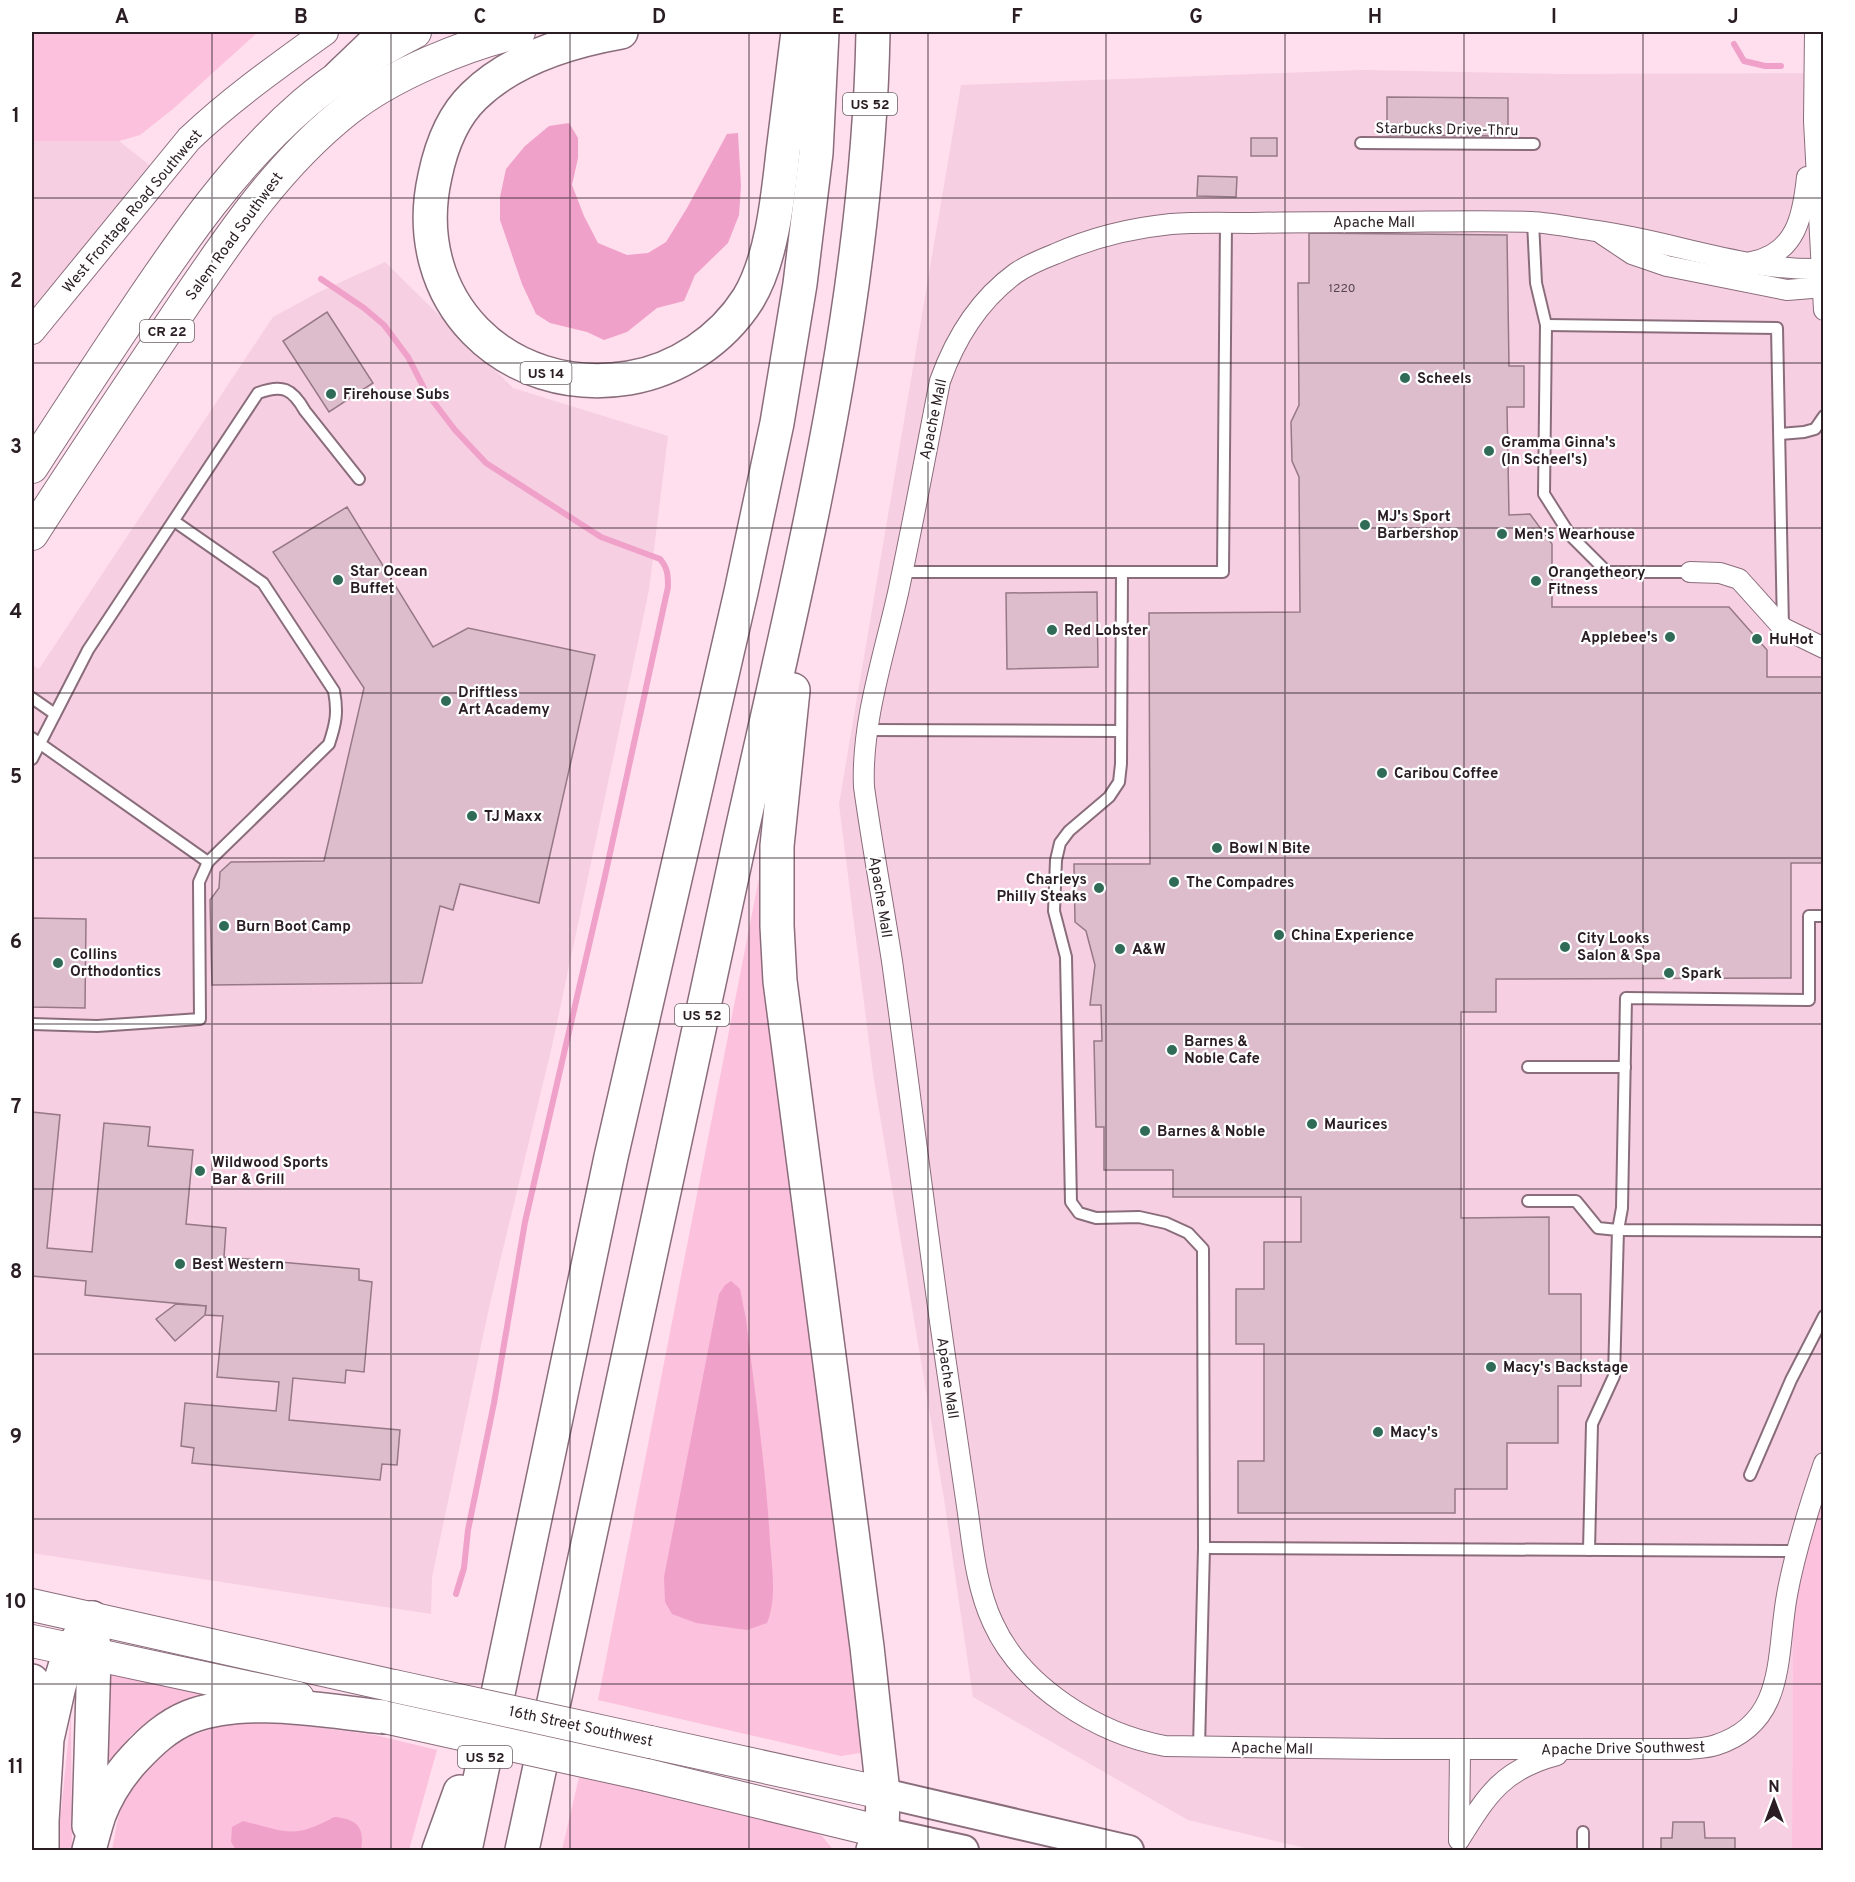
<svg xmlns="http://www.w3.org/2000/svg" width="1855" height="1882" font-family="Overpass,sans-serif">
<rect width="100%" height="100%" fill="#ffdeed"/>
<!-- built -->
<g fill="#f7cfe2">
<path d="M 1362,70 L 1558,74 L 1823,73 L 1824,1463 L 1793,1568 L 1792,1850 L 1313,1850 L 1188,1820 L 973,1697 L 944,1499 L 873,1074 L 839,804 L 961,85 Z"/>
<path d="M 32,141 L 119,141 L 152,167 L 32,308 Z"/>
<path d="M 385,262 L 513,388 L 668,436 L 649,590 L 552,1046 L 490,1303 L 432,1577 L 431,1614 L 32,1553 L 32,665 L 39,669 L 273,317 L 319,292 Z"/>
</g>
<!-- green -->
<g fill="#fcc1dd">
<path d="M 32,32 L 258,32 L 173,109 L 140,135 L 119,141 L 32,141 Z"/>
<path d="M 759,878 L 767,880 L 867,1748 L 860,1753 L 841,1756 L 598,1700 Z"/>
<path d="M 1823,1463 L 1823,1850 L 1792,1850 L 1793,1568 Z"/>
<path d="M 104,1673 L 207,1695 L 154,1719 L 131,1735 L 105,1771 Z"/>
<path d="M 71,1713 L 72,1850 L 58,1850 L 58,1842 Z"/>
<path d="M 237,1720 L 278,1722 L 375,1735 L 437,1750 L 409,1850 L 112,1850 L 117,1823 L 124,1799 L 153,1761 L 182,1739 Z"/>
<path d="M 580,1773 L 806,1829 L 822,1836 L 831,1847 L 831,1850 L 562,1850 Z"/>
</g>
<!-- water -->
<g fill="#f0a1c9">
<path d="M 569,123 L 578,138 L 578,158 L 572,185 L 584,216 L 598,243 L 627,255 L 648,253 L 666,242 L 687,208 L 727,134 L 738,133 L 741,186 L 739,215 L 728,243 L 695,275 L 684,301 L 657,308 L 627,332 L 604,340 L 587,332 L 550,323 L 536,314 L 522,284 L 500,220 L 500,197 L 506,169 L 525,146 L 549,126 Z"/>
<path d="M 731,1281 L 740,1289 L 746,1319 C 755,1394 766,1468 770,1542 C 772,1569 777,1598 767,1623 L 747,1630 L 696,1623 L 672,1614 L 665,1602 L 664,1577 L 719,1294 L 725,1285 Z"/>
<path d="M 334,1817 C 357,1819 365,1827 361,1850 L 236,1850 L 231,1842 L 232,1827 L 243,1821 C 286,1831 292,1840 334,1817 Z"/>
</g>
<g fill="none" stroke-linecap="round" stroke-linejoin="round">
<!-- stream -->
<g stroke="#f0a1c9" stroke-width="6">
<path d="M 1734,44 L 1744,61 L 1765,66 L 1781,66"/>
<path d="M 321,279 L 364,308 L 384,325 L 408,357 L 426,392 L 455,430 L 486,463 L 601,537 L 660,559 C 668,568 668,576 668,587 L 605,876 L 525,1222 L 494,1403 L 468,1530 L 464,1568 L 456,1594"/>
</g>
</g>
<!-- building -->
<g fill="#ddbdcc" stroke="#967886" stroke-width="1.5">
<path d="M 1387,97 L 1508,98 L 1508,136 L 1387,135 Z"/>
<rect x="1251" y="138" width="26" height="18"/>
<path d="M 1198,176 L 1237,177 L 1236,197 L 1197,196 Z"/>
<path d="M 1309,233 L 1507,235 L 1509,366 L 1524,366 L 1524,407 L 1507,407 L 1509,515 L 1530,514 L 1552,544 L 1552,607 L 1729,607 L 1767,650 L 1767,677 L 1824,677 L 1824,863 L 1791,863 L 1791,978 L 1496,979 L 1496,1012 L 1461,1012 L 1461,1218 L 1549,1217 L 1549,1294 L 1581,1294 L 1581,1386 L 1558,1386 L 1558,1443 L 1507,1443 L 1507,1489 L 1455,1489 L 1455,1513 L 1238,1513 L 1238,1461 L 1264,1461 L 1264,1344 L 1236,1344 L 1236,1289 L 1264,1289 L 1264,1242 L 1301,1242 L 1301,1197 L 1173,1197 L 1173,1170 L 1104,1170 L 1104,1127 L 1096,1127 L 1094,1041 L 1102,1041 L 1101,1005 L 1090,1005 L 1095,965 L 1086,931 L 1075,922 L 1074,864 L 1150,864 L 1149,613 L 1300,612 L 1299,477 L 1292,461 L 1291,422 L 1299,405 L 1298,283 L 1309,283 Z"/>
<path d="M 327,312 L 373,383 L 329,412 L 283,341 Z"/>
<path d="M 347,507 L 433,647 L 468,628 L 595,655 L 539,903 L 460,884 L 453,910 L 440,906 L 422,983 L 212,985 L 210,900 L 219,888 L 220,872 L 231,862 L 324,861 L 364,688 L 273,552 Z"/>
<path d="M 1097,592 L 1098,667 L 1007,669 L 1006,593 Z"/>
<path d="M 32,918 L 86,919 L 85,1008 L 32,1007 Z"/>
<path d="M 32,1112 L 60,1115 L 47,1248 L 92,1252 L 104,1123 L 150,1127 L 148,1146 L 193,1150 L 186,1224 L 226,1228 L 224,1257 L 359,1269 L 359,1280 L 372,1282 L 364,1372 L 346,1370 L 345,1383 L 293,1378 L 289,1420 L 400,1430 L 397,1465 L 382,1464 L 380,1480 L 192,1463 L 194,1448 L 181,1446 L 185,1403 L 276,1411 L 279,1382 L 217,1377 L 223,1316 L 205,1315 L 206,1306 L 85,1295 L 86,1281 L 32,1276 Z"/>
<path d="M 176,1304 L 206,1306 L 205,1315 L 175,1341 L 156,1319 Z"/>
<path d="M 1673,1822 L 1704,1822 L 1705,1838 L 1735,1838 L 1735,1850 L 1661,1850 L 1661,1838 L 1672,1838 Z"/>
</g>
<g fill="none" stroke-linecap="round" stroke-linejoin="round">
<!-- service casing -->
<g stroke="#8a6d7b" stroke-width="14">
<g id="service">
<path d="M 1361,143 L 1534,144"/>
<path d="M 1533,222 L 1536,283 L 1546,325 L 1544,494 L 1570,535 L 1607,572 L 1690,572"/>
<path d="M 1546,325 L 1777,328 L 1783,628"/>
<path d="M 1780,434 L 1804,432 L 1815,429 L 1824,416"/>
<path d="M 902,572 L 1223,572 L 1226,223"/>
<path d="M 1122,572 L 1121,764 L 1119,782 L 1109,797 L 1069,831 L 1060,843 L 1056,860 L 1054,911 L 1066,957 L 1071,1202 L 1079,1213 L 1096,1218 L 1139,1217 L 1166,1223 L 1188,1233 L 1203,1249 L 1204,1548 L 1199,1747"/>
<path d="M 32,698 L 55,714"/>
<path d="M 867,730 L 1121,731"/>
<path d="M 32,738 L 208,862"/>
<path d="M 32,759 L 88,650 L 258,393 C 282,384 292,388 305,411 L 359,479"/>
<path d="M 1824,916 L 1809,916 L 1809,1000 L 1626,998 L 1622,1208 L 1618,1230 L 1824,1231"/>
<path d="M 32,1024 L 97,1026 L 200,1019 L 199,882 L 208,862 L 329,744 C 336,723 338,712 334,691 L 263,583 L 174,521"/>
<path d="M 1528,1067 L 1625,1067"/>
<path d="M 1528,1201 L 1576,1201 L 1598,1228 L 1618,1230 L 1614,1376 L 1592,1424 L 1589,1550"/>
<path d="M 1750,1475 L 1791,1380 L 1824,1316"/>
<path d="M 1204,1548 L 1797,1551"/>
<path d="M 1583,1832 L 1583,1850"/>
</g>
</g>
<!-- minor casing -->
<g stroke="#8a6d7b" stroke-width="22">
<g id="minor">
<path d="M 1815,32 L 1814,121 L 1824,310"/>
<path d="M 1602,234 L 1632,254 L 1667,266 L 1787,290 L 1824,287"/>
<path d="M 1751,262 C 1796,254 1803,216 1807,177"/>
<path d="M 1824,269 C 1744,271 1675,242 1597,231 C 1575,228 1553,223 1531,222 C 1480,220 1428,222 1377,222 C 1335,222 1294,222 1252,223 C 1225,223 1198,222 1171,224 C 1131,228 1091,238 1055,254 C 1042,259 1028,265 1016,273 C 979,300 955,339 940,381 C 926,452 913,523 898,593 C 884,655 861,724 864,787 C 872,845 883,903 892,961 C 911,1098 927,1234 947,1370 C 954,1418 961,1466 968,1513 C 973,1550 977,1589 993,1623 C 1022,1687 1098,1734 1165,1746 L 1385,1749 L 1689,1749 C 1698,1748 1708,1748 1716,1745 C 1787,1722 1776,1655 1787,1595 C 1795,1551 1809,1507 1824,1463"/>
<path d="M 1690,572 L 1720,573 L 1739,579 L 1783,628 L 1824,648"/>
<path d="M 1459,1840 C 1487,1795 1503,1769 1557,1755"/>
<path d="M 1459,1840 L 1460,1749"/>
</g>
</g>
<!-- tertiary casing -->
<g stroke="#8a6d7b" stroke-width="28">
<path id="tertiary" d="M 32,331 L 189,139 C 231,99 278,66 325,32"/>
</g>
<!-- secondary casing -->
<g stroke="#8a6d7b" stroke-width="32">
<g id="secondary">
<path d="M 883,1793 L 1129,1850"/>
<path d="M 882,1832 L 964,1850"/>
</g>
</g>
<!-- primary casing -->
<g stroke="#8a6d7b" stroke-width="34">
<g id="primary">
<path d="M 32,467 C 65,416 98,365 132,315 C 183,239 235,163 305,103 C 338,75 376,52 415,32"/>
<path d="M 32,534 C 79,461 128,388 177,315 C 227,241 276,166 347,110 C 391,75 464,45 519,32"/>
<path d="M 32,1605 L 394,1686"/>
<path d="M 32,1641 L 298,1698"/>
<path d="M 650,1742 L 883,1793"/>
<path d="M 647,1775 L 882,1832"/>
</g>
</g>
<!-- motorway casing -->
<g stroke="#8a6d7b" stroke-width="36">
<g id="motorway">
<path d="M 621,32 C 570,41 512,59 474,96 C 452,117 441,147 435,176 C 407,300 506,398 629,378 C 677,370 722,340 748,299 C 772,260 778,197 783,152 C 788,112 793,72 798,32"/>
<path d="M 339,77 L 386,32"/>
<path d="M 793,690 L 777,846 L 777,926 L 780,981 L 867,1647 L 883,1793 L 882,1832 L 873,1850"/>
<path d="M 32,1681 L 39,1694 L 46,1729"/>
<path d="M 89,1826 L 94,1656 L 92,1618"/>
<path d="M 42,1850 L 42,1821 L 47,1739 L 59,1686 L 70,1651 L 92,1618"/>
<path d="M 89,1850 C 92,1839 95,1827 99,1815 C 107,1794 120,1774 135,1758 C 151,1741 167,1726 189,1717 C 246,1695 324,1711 384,1717"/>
<path d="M 439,1850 L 460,1792"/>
<path d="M 465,1850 L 611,1157 L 741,592 L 777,423 L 800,284 L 816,153 L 822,32"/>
<path d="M 522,1850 C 593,1513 666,1176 740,839 C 799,573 868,305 873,32"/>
</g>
</g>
<!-- service -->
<use href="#service" stroke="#fff" stroke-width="10"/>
<!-- minor -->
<use href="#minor" stroke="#fff" stroke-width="20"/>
<!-- tertiary -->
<use href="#tertiary" stroke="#fff" stroke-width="26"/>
<!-- secondary -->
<use href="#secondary" stroke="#fff" stroke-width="28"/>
<!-- primary -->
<use href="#primary" stroke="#fff" stroke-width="32"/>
<!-- motorway -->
<use href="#motorway" stroke="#fff" stroke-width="33"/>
<!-- primary-bridge casing -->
<g stroke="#8a6d7b" stroke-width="34" stroke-linecap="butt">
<g id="primary-bridge">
<path d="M 394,1686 L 650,1742"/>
<path d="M 384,1717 L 647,1775"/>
</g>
</g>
<!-- primary-bridge -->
<use href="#primary-bridge" stroke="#fff" stroke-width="32"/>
</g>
<!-- grid -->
<path fill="none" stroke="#2a1e24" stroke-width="1.5" stroke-opacity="0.55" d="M 212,32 L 212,1850M 391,32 L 391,1850M 570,32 L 570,1850M 749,32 L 749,1850M 928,32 L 928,1850M 1106,32 L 1106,1850M 1285,32 L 1285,1850M 1464,32 L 1464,1850M 1643,32 L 1643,1850M 32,198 L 1824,198M 32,363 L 1824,363M 32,528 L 1824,528M 32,693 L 1824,693M 32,858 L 1824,858M 32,1024 L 1824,1024M 32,1189 L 1824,1189M 32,1354 L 1824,1354M 32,1519 L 1824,1519M 32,1684 L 1824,1684"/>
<!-- markers -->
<g fill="#2f6b57" stroke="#fff" stroke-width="2">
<circle cx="1405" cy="378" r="6"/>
<circle cx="331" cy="394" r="6"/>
<circle cx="1489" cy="451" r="6"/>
<circle cx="1365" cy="525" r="6"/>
<circle cx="1502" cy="534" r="6"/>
<circle cx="338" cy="580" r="6"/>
<circle cx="1536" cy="581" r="6"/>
<circle cx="1052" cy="630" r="6"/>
<circle cx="1670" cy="637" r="6"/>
<circle cx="1757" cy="639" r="6"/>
<circle cx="446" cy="701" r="6"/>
<circle cx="1382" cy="773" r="6"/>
<circle cx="472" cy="816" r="6"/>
<circle cx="1217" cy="848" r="6"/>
<circle cx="1174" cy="882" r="6"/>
<circle cx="1099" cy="888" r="6"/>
<circle cx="224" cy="926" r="6"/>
<circle cx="1279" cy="935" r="6"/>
<circle cx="1565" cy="947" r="6"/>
<circle cx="1120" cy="949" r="6"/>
<circle cx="58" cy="963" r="6"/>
<circle cx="1669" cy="973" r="6"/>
<circle cx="1172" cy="1050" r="6"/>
<circle cx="1312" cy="1124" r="6"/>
<circle cx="1145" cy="1131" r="6"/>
<circle cx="200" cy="1171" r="6"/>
<circle cx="180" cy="1264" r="6"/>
<circle cx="1491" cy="1367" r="6"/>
<circle cx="1378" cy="1432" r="6"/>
</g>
<g text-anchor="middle" stroke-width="4.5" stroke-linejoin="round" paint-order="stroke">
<!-- number labels -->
<g font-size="12" fill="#57464e">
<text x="1342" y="292">1220</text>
</g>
<!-- shield labels -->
<g fill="#fff" stroke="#6a6266" stroke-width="1.5">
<rect x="843" y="93" width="54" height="22" rx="4.5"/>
<rect x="140" y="320" width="54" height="22" rx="4.5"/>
<rect x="520.5" y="362" width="51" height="22" rx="4.5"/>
<rect x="675" y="1004" width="54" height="22" rx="4.5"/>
<rect x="458" y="1746" width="54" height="22" rx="4.5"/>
</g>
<g font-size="14" font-weight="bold" fill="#2a1e24">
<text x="870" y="109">US 52</text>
<text x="167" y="336">CR 22</text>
<text x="546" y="378">US 14</text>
<text x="702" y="1020">US 52</text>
<text x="485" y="1762">US 52</text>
</g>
<!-- street labels -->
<g font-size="15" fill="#2a1e24" stroke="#fff">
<text transform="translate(1447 129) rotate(1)" y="5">Starbucks Drive-Thru</text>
<text transform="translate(132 211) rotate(-50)" y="5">West Frontage Road Southwest</text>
<text x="1374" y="227">Apache Mall</text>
<text transform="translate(234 236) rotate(-54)" y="5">Salem Road Southwest</text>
<text transform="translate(933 419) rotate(-78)" y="5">Apache Mall</text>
<text transform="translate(881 897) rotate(81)" y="5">Apache Mall</text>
<text transform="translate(948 1378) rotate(82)" y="5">Apache Mall</text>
<text transform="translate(581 1726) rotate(12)" y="5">16th Street Southwest</text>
<text transform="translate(1272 1748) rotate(1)" y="5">Apache Mall</text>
<text transform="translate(1623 1748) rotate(-1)" y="5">Apache Drive Southwest</text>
</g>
<!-- poi labels -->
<g font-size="15" font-weight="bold" fill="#2a1e24" stroke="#fff" text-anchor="start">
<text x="1417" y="383">Scheels</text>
<text x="343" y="399">Firehouse Subs</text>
<text x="1501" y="447">Gramma Ginna's<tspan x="1501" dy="17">(In Scheel's)</tspan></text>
<text x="1377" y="521">MJ's Sport<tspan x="1377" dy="17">Barbershop</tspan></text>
<text x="1514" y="539">Men's Wearhouse</text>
<text x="350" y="576">Star Ocean<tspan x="350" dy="17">Buffet</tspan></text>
<text x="1548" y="577">Orangetheory<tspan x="1548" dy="17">Fitness</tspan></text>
<text x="1064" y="635">Red Lobster</text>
<text x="1658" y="642" text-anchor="end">Applebee's</text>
<text x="1769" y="644">HuHot</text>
<text x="458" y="697">Driftless<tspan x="458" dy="17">Art Academy</tspan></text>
<text x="1394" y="778">Caribou Coffee</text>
<text x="484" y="821">TJ Maxx</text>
<text x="1229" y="853">Bowl N Bite</text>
<text x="1087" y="884" text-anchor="end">Charleys<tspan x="1087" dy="17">Philly Steaks</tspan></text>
<text x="1186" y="887">The Compadres</text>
<text x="236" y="931">Burn Boot Camp</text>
<text x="1291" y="940">China Experience</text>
<text x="1577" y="943">City Looks<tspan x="1577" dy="17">Salon &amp; Spa</tspan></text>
<text x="1132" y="954">A&amp;W</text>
<text x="70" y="959">Collins<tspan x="70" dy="17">Orthodontics</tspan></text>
<text x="1681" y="978">Spark</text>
<text x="1184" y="1046">Barnes &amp;<tspan x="1184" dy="17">Noble Cafe</tspan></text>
<text x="1324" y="1129">Maurices</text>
<text x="1157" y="1136">Barnes &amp; Noble</text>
<text x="212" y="1167">Wildwood Sports<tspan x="212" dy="17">Bar &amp; Grill</tspan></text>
<text x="192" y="1269">Best Western</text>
<text x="1503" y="1372">Macy's Backstage</text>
<text x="1390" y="1437">Macy's</text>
</g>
</g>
<!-- border -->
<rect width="1855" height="1882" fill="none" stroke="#ffffff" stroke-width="66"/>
<!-- north arrow -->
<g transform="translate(1774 1801)" stroke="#ffffff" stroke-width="4.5" paint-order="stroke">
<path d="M0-4.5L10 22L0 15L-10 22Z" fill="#2a1e24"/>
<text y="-9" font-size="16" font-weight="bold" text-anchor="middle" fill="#2a1e24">N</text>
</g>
<rect x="33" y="33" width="1789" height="1816" fill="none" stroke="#2a1e24" stroke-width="2"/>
<g font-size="20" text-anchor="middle" font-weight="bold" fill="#2a1e24">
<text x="122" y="23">A</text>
<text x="301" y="23">B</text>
<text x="480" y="23">C</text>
<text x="659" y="23">D</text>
<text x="838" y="23">E</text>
<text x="1017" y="23">F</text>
<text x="1196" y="23">G</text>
<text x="1375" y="23">H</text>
<text x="1554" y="23">I</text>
<text x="1733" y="23">J</text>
<text x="16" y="122">1</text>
<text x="16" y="287">2</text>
<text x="16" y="453">3</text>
<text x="16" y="618">4</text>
<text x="16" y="783">5</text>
<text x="16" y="948">6</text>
<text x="16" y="1113">7</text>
<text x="16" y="1278">8</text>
<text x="16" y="1443">9</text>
<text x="16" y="1608">10</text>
<text x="16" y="1773">11</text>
</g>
</svg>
